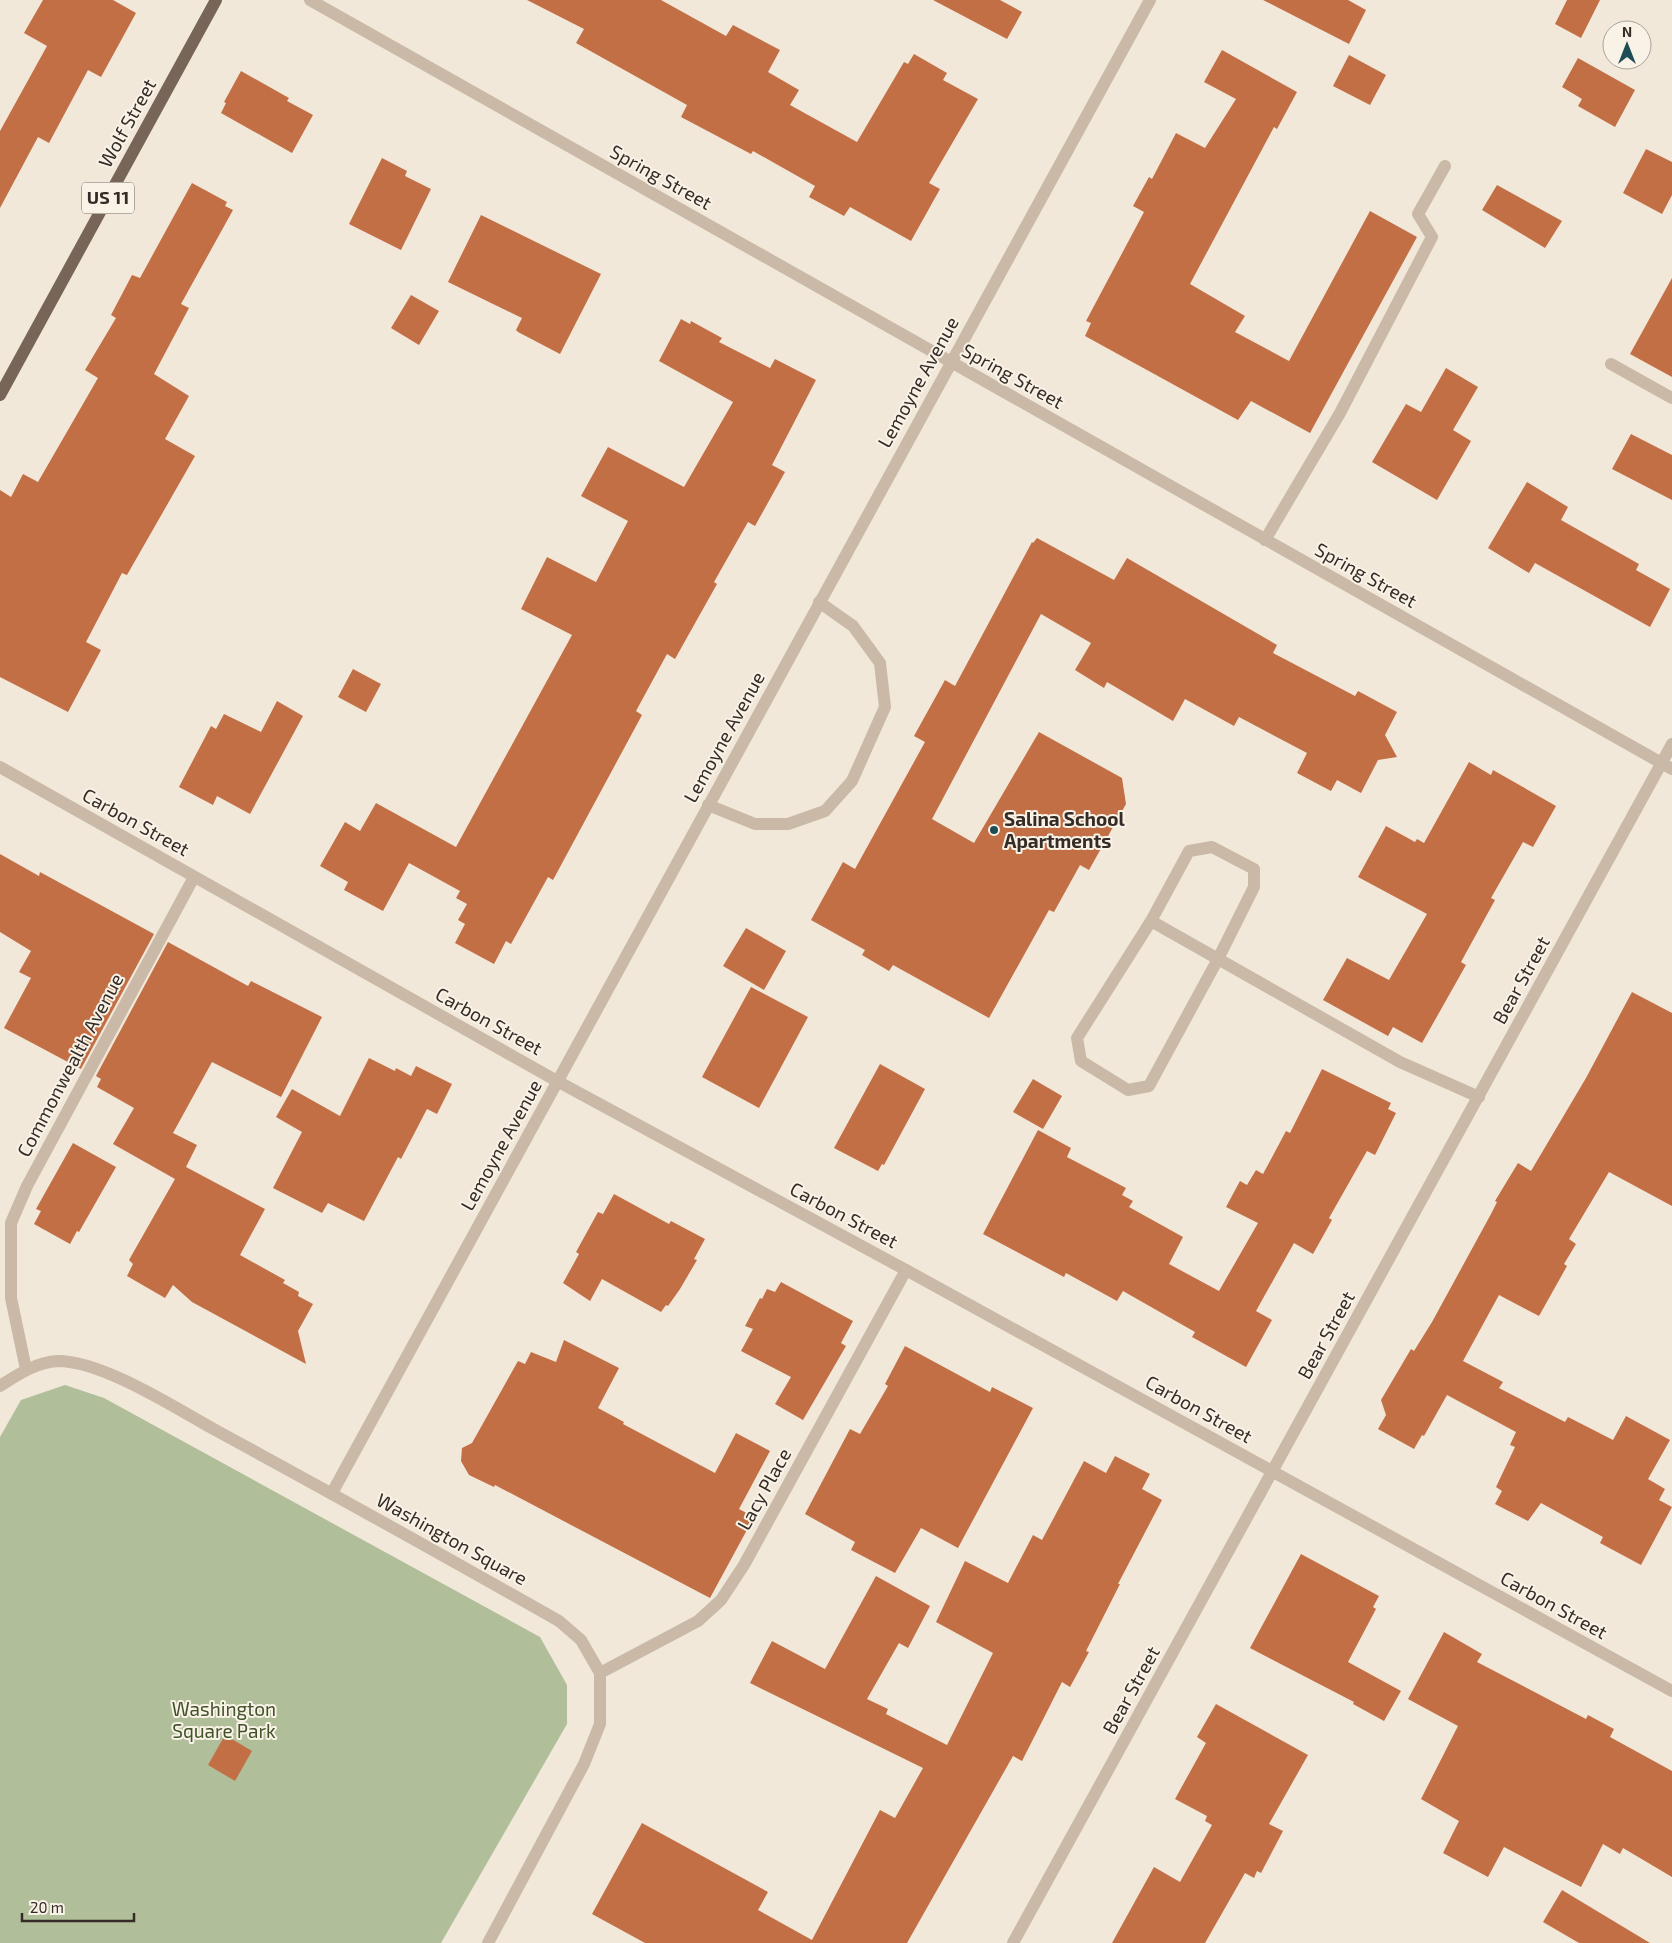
<svg xmlns="http://www.w3.org/2000/svg" width="1672" height="1943" font-family="'Exo 2',sans-serif">
<rect width="100%" height="100%" fill="#f1e8da"/>
<!-- green -->
<path fill="#b0bf9a" d="M 65,1385 L 104,1398 L 540,1637 L 567,1685 L 567,1724 L 441,1943 L 0,1943 L 0,1437 L 21,1400 Z"/>
<!-- building -->
<g fill="#c36f45">
<path d="M 43,0 L 113,0 L 136,13 L 101,77 L 88,70 L 49,143 L 38,137 L 0,208 L 0,131 L 47,46 L 24,33 Z"/>
<path d="M 527,0 L 661,0 L 726,36 L 733,25 L 780,50 L 768,72 L 799,90 L 790,105 L 857,142 L 904,62 L 908,64 L 914,54 L 947,73 L 943,80 L 978,99 L 929,183 L 940,189 L 911,241 L 850,207 L 844,216 L 809,197 L 815,186 L 753,151 L 751,154 L 681,117 L 687,105 L 576,43 L 584,29 Z"/>
<path d="M 933,0 L 1000,0 L 1022,12 L 1007,39 Z"/>
<path d="M 1263,0 L 1348,0 L 1366,10 L 1349,44 Z"/>
<path d="M 1567,0 L 1600,0 L 1581,38 L 1555,24 Z"/>
<path d="M 1222,50 L 1297,92 L 1277,129 L 1274,127 L 1190,284 L 1245,316 L 1235,332 L 1289,361 L 1370,211 L 1417,237 L 1310,433 L 1251,401 L 1238,420 L 1085,336 L 1091,323 L 1086,321 L 1144,212 L 1133,206 L 1149,177 L 1152,179 L 1176,133 L 1205,148 L 1236,99 L 1204,82 Z"/>
<path d="M 1349,55 L 1386,75 L 1370,105 L 1333,86 Z"/>
<path d="M 1578,58 L 1635,90 L 1615,127 L 1578,106 L 1582,99 L 1562,87 Z"/>
<path d="M 241,71 L 289,98 L 287,101 L 313,115 L 292,153 L 221,113 L 226,103 L 224,102 Z"/>
<path d="M 1646,149 L 1672,162 L 1672,195 L 1662,214 L 1623,193 Z"/>
<path d="M 382,158 L 407,171 L 405,176 L 431,189 L 401,250 L 349,224 Z"/>
<path d="M 192,183 L 227,202 L 225,206 L 233,210 L 181,304 L 189,308 L 154,374 L 189,396 L 165,439 L 195,456 L 127,575 L 122,573 L 86,642 L 101,650 L 68,712 L 0,677 L 0,490 L 11,497 L 23,474 L 38,482 L 98,378 L 85,370 L 116,318 L 111,315 L 132,275 L 140,278 Z"/>
<path d="M 1497,185 L 1562,221 L 1545,248 L 1482,210 Z"/>
<path d="M 481,215 L 601,274 L 560,354 L 518,332 L 516,330 L 522,318 L 448,282 Z"/>
<path d="M 1672,278 L 1672,377 L 1630,354 Z"/>
<path d="M 411,295 L 439,311 L 419,345 L 391,328 Z"/>
<path d="M 681,319 L 690,324 L 691,321 L 722,338 L 719,342 L 770,368 L 775,359 L 816,380 L 772,465 L 785,472 L 755,526 L 748,522 L 714,582 L 717,584 L 675,659 L 667,654 L 636,711 L 642,715 L 553,880 L 548,877 L 511,944 L 506,941 L 494,964 L 455,943 L 465,924 L 458,920 L 467,904 L 456,898 L 460,891 L 409,863 L 383,911 L 344,890 L 348,882 L 320,866 L 345,822 L 360,831 L 376,803 L 456,847 L 572,635 L 521,609 L 547,557 L 596,582 L 628,521 L 581,496 L 608,447 L 684,487 L 733,402 L 659,361 Z"/>
<path d="M 1446,368 L 1478,387 L 1453,430 L 1471,441 L 1437,500 L 1372,462 L 1406,404 L 1421,412 Z"/>
<path d="M 1631,434 L 1672,455 L 1672,500 L 1612,469 Z"/>
<path d="M 1527,482 L 1568,507 L 1561,520 L 1639,564 L 1636,570 L 1670,589 L 1650,627 L 1535,563 L 1529,573 L 1488,548 Z"/>
<path d="M 1037,538 L 1114,580 L 1127,558 L 1277,645 L 1273,653 L 1355,696 L 1358,691 L 1397,712 L 1385,735 L 1397,757 L 1378,760 L 1361,793 L 1337,780 L 1331,791 L 1297,773 L 1307,753 L 1239,717 L 1234,726 L 1185,699 L 1173,721 L 1107,682 L 1104,688 L 1075,670 L 1091,643 L 1041,614 L 932,819 L 974,843 L 1039,732 L 1122,778 L 1126,804 L 1089,870 L 1080,865 L 1054,912 L 1049,910 L 989,1018 L 893,965 L 889,971 L 862,955 L 865,950 L 811,920 L 843,862 L 855,869 L 925,742 L 914,736 L 945,680 L 955,686 L 1032,542 L 1033,543 Z"/>
<path d="M 353,669 L 381,684 L 366,712 L 338,697 Z"/>
<path d="M 277,701 L 303,716 L 250,814 L 217,796 L 213,805 L 179,787 L 211,726 L 216,729 L 224,714 L 261,732 Z"/>
<path d="M 1469,762 L 1491,775 L 1493,770 L 1556,806 L 1533,847 L 1523,842 L 1491,898 L 1495,900 L 1461,962 L 1466,965 L 1422,1043 L 1393,1027 L 1388,1036 L 1323,1000 L 1347,958 L 1389,980 L 1427,914 L 1358,877 L 1386,826 L 1415,842 L 1417,839 L 1424,843 Z"/>
<path d="M 0,854 L 39,876 L 40,872 L 154,934 L 81,1069 L 4,1028 L 31,978 L 19,972 L 31,951 L 0,932 Z"/>
<path d="M 746,928 L 786,951 L 764,990 L 723,966 Z"/>
<path d="M 168,942 L 248,986 L 251,981 L 322,1017 L 281,1097 L 212,1062 L 173,1133 L 197,1145 L 186,1167 L 265,1209 L 240,1255 L 285,1280 L 283,1283 L 299,1292 L 298,1296 L 313,1304 L 298,1331 L 306,1364 L 192,1302 L 173,1285 L 165,1298 L 127,1276 L 133,1264 L 129,1260 L 175,1179 L 113,1144 L 134,1108 L 97,1087 L 101,1079 L 96,1076 Z"/>
<path d="M 751,987 L 808,1017 L 759,1108 L 702,1077 Z"/>
<path d="M 1632,992 L 1672,1013 L 1672,1206 L 1609,1172 L 1569,1239 L 1576,1244 L 1564,1264 L 1567,1266 L 1539,1316 L 1499,1295 L 1463,1361 L 1503,1382 L 1499,1388 L 1565,1422 L 1568,1417 L 1613,1440 L 1626,1416 L 1670,1440 L 1648,1479 L 1665,1489 L 1659,1500 L 1672,1507 L 1641,1565 L 1600,1543 L 1603,1537 L 1541,1503 L 1528,1521 L 1495,1504 L 1502,1491 L 1496,1487 L 1515,1447 L 1510,1445 L 1516,1432 L 1447,1395 L 1424,1436 L 1422,1435 L 1414,1449 L 1378,1429 L 1386,1415 L 1381,1400 L 1411,1349 L 1414,1351 L 1432,1322 L 1491,1214 L 1497,1202 L 1495,1201 L 1518,1163 L 1531,1171 L 1586,1078 Z"/>
<path d="M 369,1058 L 395,1071 L 396,1068 L 411,1076 L 416,1066 L 452,1084 L 437,1114 L 427,1109 L 401,1159 L 398,1157 L 364,1221 L 328,1203 L 322,1213 L 273,1188 L 302,1132 L 276,1117 L 292,1089 L 340,1116 Z"/>
<path d="M 880,1064 L 925,1089 L 884,1165 L 882,1164 L 878,1171 L 834,1148 Z"/>
<path d="M 1322,1069 L 1391,1103 L 1388,1109 L 1396,1113 L 1375,1155 L 1367,1151 L 1329,1218 L 1332,1220 L 1313,1254 L 1294,1243 L 1256,1311 L 1272,1320 L 1246,1367 L 1192,1337 L 1195,1332 L 1123,1291 L 1117,1301 L 1066,1273 L 1064,1277 L 983,1234 L 1038,1130 L 1071,1148 L 1067,1157 L 1126,1188 L 1122,1195 L 1133,1201 L 1129,1207 L 1183,1237 L 1169,1264 L 1219,1291 L 1258,1223 L 1226,1207 L 1240,1181 L 1247,1185 L 1256,1170 L 1263,1174 L 1286,1131 L 1290,1133 Z"/>
<path d="M 1033,1079 L 1062,1096 L 1043,1129 L 1013,1112 Z"/>
<path d="M 73,1143 L 116,1167 L 79,1232 L 77,1231 L 70,1244 L 34,1224 L 41,1211 L 36,1209 Z"/>
<path d="M 614,1194 L 669,1224 L 671,1221 L 705,1239 L 694,1259 L 697,1260 L 680,1289 L 668,1306 L 666,1305 L 661,1312 L 602,1279 L 590,1301 L 563,1283 L 579,1254 L 576,1252 L 598,1212 L 603,1214 Z"/>
<path d="M 781,1282 L 853,1321 L 841,1343 L 846,1346 L 803,1420 L 775,1404 L 791,1377 L 741,1351 L 753,1329 L 745,1326 L 760,1298 L 762,1299 L 767,1289 L 775,1292 Z"/>
<path d="M 564,1340 L 619,1368 L 598,1408 L 624,1422 L 623,1424 L 715,1473 L 736,1433 L 770,1451 L 739,1509 L 754,1517 L 710,1598 L 495,1485 L 494,1487 L 469,1475 L 461,1461 L 462,1448 L 472,1443 L 518,1361 L 525,1364 L 531,1352 L 556,1362 Z"/>
<path d="M 905,1346 L 990,1392 L 992,1387 L 1033,1408 L 958,1548 L 921,1528 L 895,1573 L 851,1550 L 855,1542 L 805,1514 L 850,1429 L 860,1434 L 888,1386 L 885,1384 Z"/>
<path d="M 1115,1456 L 1150,1474 L 1142,1489 L 1162,1500 L 1118,1584 L 1120,1584 L 1086,1651 L 1089,1652 L 1070,1687 L 1062,1682 L 1022,1761 L 1013,1756 L 907,1943 L 645,1943 L 592,1914 L 642,1823 L 768,1892 L 758,1910 L 812,1940 L 880,1810 L 895,1818 L 923,1768 L 750,1683 L 772,1641 L 825,1669 L 876,1576 L 930,1606 L 908,1648 L 899,1643 L 867,1699 L 888,1709 L 886,1714 L 947,1745 L 993,1653 L 936,1622 L 965,1561 L 1008,1583 L 1033,1535 L 1042,1540 L 1084,1461 L 1106,1473 Z"/>
<path d="M 1301,1554 L 1379,1596 L 1373,1607 L 1376,1609 L 1348,1662 L 1401,1691 L 1384,1721 L 1353,1704 L 1354,1702 L 1250,1648 Z"/>
<path d="M 1444,1632 L 1482,1654 L 1477,1662 L 1586,1719 L 1588,1715 L 1614,1729 L 1610,1737 L 1672,1771 L 1672,1877 L 1623,1848 L 1620,1854 L 1603,1844 L 1581,1887 L 1504,1847 L 1488,1877 L 1443,1853 L 1459,1821 L 1421,1799 L 1458,1726 L 1408,1699 Z"/>
<path d="M 1216,1704 L 1308,1755 L 1269,1824 L 1283,1831 L 1261,1873 L 1257,1871 L 1254,1878 L 1245,1873 L 1205,1943 L 1112,1943 L 1154,1867 L 1180,1882 L 1212,1825 L 1205,1821 L 1207,1816 L 1175,1799 L 1206,1743 L 1197,1737 Z"/>
<path d="M 225,1735 L 252,1751 L 235,1781 L 208,1765 Z"/>
<path d="M 1562,1890 L 1650,1943 L 1579,1943 L 1543,1922 Z"/>
</g>
<g fill="none" stroke-linecap="round" stroke-linejoin="round">
<!-- lane -->
<g stroke="#c9b9a6" stroke-width="12">
<path d="M 1611,364 L 1672,398"/>
<path d="M 1265,540 L 1340,413 L 1432,237 L 1418,214 L 1445,166"/>
<path d="M 708,805 L 755,824 L 788,824 L 825,811 L 852,781 L 885,707 L 880,663 L 853,626 L 819,602"/>
<path d="M 1151,921 L 1077,1038 L 1081,1061 L 1128,1090 L 1149,1086 L 1218,959 L 1254,887 L 1254,869 L 1212,847 L 1189,851 L 1151,921 L 1400,1062 L 1479,1097"/>
</g>
<!-- street -->
<g stroke="#c9b9a6" stroke-width="12">
<path d="M 310,0 L 1672,769"/>
<path d="M 0,767 L 557,1081 L 906,1270 L 1672,1691"/>
<path d="M 26,1369 L 11,1298 L 11,1223 L 27,1186 L 194,877"/>
<path d="M 0,1386 C 17,1375 36,1362 58,1361 C 104,1361 178,1410 219,1432 C 333,1494 446,1557 559,1621 L 581,1640 L 600,1673 L 600,1724 L 584,1764 L 488,1943"/>
<path d="M 332,1493 L 1150,0"/>
<path d="M 600,1673 L 698,1621 L 721,1600 L 744,1565 L 906,1270"/>
<path d="M 1013,1943 L 1672,744"/>
</g>
<!-- primary -->
<path stroke="#776558" stroke-width="12" d="M 0,395 L 216,0"/>
</g>
<!-- markers -->
<circle fill="#1d4d55" stroke="#f9f2e6" stroke-width="2" cx="994" cy="830" r="5"/>
<g text-anchor="middle" stroke-width="4" stroke-linejoin="round" paint-order="stroke">
<!-- shield labels -->
<rect fill="#f9f2e6" stroke="#706760" stroke-width="1" x="82" y="182.5" width="52" height="31" rx="4"/>
<g font-size="18" font-weight="bold" fill="#352c27">
<text x="108" y="204">US 11</text>
</g>
<!-- street labels -->
<g font-size="19" fill="#352c27" stroke="#f9f2e6">
<text transform="translate(127 123) rotate(-61)" y="7">Wolf Street</text>
<text transform="translate(661 177) rotate(29)" y="7">Spring Street</text>
<text transform="translate(1013 376) rotate(29)" y="7">Spring Street</text>
<text transform="translate(918 382) rotate(-61)" y="7">Lemoyne Avenue</text>
<text transform="translate(1366 575) rotate(29)" y="7">Spring Street</text>
<text transform="translate(724 737) rotate(-61)" y="7">Lemoyne Avenue</text>
<text transform="translate(136 822) rotate(29)" y="7">Carbon Street</text>
<text transform="translate(1521 980) rotate(-61)" y="7">Bear Street</text>
<text transform="translate(489 1021) rotate(29)" y="7">Carbon Street</text>
<text transform="translate(70 1065) rotate(-62)" y="7">Commonwealth Avenue</text>
<text transform="translate(501 1145) rotate(-61)" y="7">Lemoyne Avenue</text>
<text transform="translate(844 1215) rotate(28)" y="7">Carbon Street</text>
<text transform="translate(1326 1335) rotate(-61)" y="7">Bear Street</text>
<text transform="translate(1199 1409) rotate(29)" y="7">Carbon Street</text>
<text transform="translate(764 1489) rotate(-61)" y="7">Lacy Place</text>
<text transform="translate(452 1539) rotate(29)" y="7">Washington Square</text>
<text transform="translate(1554 1605) rotate(29)" y="7">Carbon Street</text>
<text transform="translate(1131 1690) rotate(-61)" y="7">Bear Street</text>
</g>
<!-- poi labels -->
<g font-size="19" font-weight="bold" fill="#352c27" stroke="#f9f2e6" text-anchor="start">
<text x="1004" y="826">Salina School<tspan x="1004" dy="22">Apartments</tspan></text>
</g>
<!-- park labels -->
<g font-size="19" fill="#41522b" stroke="#f9f2e6">
<text x="224" y="1716">Washington<tspan x="224" dy="22">Square Park</tspan></text>
</g>
</g>
<!-- north arrow -->
<g transform="translate(1627 45)"><circle r="24" fill="#f9f2e6" stroke="#aba39a"/>
<path d="M0-4L9 19L0 12L-9 19Z" fill="#1d4d55"/>
<text y="-8" font-size="14" font-weight="bold" text-anchor="middle" fill="#352c27">N</text>
</g>
<!-- scale -->
<path d="M22 1913v8h112v-8" fill="none" stroke="#352c27" stroke-width="2.5"/>
<text x="30" y="1913" font-size="15" fill="#352c27" stroke="#f9f2e6" stroke-width="4" paint-order="stroke">20 m</text>
</svg>
